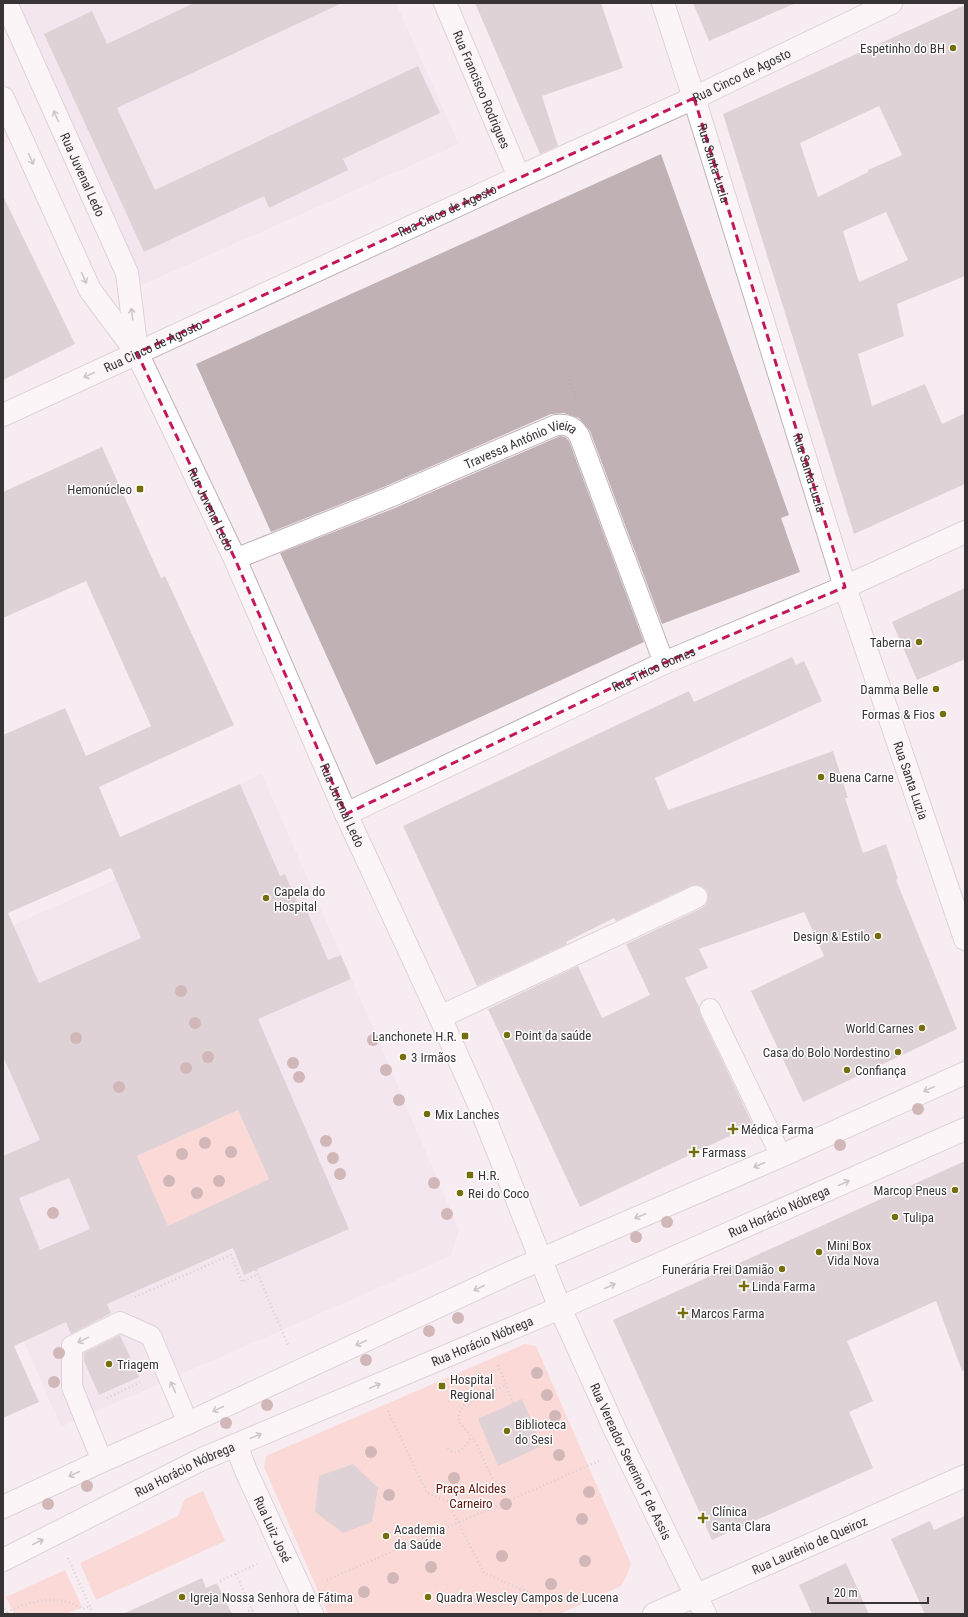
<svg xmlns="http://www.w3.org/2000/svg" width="968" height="1617" font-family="'Roboto Condensed',sans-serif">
<rect width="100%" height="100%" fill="#f8ecf3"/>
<!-- built -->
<g fill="#f0dee8">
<path d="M 16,3 L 396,3 L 459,144 L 142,285 Z"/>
<path d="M 262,774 L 381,1046 L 459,1230 L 451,1256 L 61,1427 L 3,1293 L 3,908 L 11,926 L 169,856 L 155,822 Z"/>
</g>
<!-- green -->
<g fill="#fec0b4">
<path d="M 238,1110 L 269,1179 L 168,1226 L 137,1156 Z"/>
<path d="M 525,1344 L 536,1346 L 631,1564 L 627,1575 L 621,1586 L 560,1614 L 328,1614 L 264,1467 L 266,1456 Z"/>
<path d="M 203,1491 L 225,1541 L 96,1600 L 80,1563 L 178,1516 L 185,1499 Z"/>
<path d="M 65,1570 L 82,1607 L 67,1614 L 14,1614 L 6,1597 Z"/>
</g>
<!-- building -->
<g fill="#c0b2b4" fill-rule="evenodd">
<path d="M 194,3 L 342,3 L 117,108 L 155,190 L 418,66 L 440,113 L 343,159 L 348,170 L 269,208 L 264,196 L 144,252 L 44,34 L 92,11 L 107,44 Z"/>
<path d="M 475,3 L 601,3 L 623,68 L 542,96 L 558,146 L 540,154 Z"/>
<path d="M 693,3 L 796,3 L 709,41 Z"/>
<path d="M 965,5 L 965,276 L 897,304 L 904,336 L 858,354 L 872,406 L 925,384 L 942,424 L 965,413 L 965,484 L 854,534 L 723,114 ZM 879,106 L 902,155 L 868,170 L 868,172 L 818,197 L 800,143 ZM 886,212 L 908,260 L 859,282 L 843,231 Z"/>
<path d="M 661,154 L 789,515 L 781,518 L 800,572 L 662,624 L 590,431 L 579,418 L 564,413 L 551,414 L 386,486 L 271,532 L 196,364 Z"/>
<path d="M 3,196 L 75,344 L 3,380 Z"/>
<path d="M 560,436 L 565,437 L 569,441 L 644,642 L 376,765 L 280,553 L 395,508 Z"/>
<path d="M 102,447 L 161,578 L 165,576 L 234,725 L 99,787 L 120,837 L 240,784 L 280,876 L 285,874 L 298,904 L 303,902 L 328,960 L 341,955 L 351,979 L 258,1019 L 349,1229 L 244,1275 L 233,1248 L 107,1304 L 111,1313 L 71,1334 L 66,1322 L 14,1346 L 39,1402 L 3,1418 L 3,1156 L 40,1140 L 3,1056 L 3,735 L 65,708 L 86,756 L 151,726 L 86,581 L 3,618 L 3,492 ZM 111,868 L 141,938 L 39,983 L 8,913 ZM 238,1110 L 269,1179 L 168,1226 L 137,1156 ZM 69,1178 L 90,1229 L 40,1250 L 19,1198 Z"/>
<path d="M 965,588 L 965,659 L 917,680 L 892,622 Z"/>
<path d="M 792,657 L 796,665 L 804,661 L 822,701 L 655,778 L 668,810 L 833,751 L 848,798 L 845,798 L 863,853 L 886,844 L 898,879 L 896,880 L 957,1029 L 803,1102 L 751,991 L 824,956 L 804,912 L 699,949 L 708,968 L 685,978 L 699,1007 L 700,1014 L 753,1125 L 580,1207 L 488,1009 L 578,966 L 602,1018 L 650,995 L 626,944 L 702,908 L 706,904 L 708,898 L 707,891 L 703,887 L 697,885 L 691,886 L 616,921 L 614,918 L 566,942 L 567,944 L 477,986 L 403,826 L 689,691 L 694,702 Z"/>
<path d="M 965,1161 L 965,1370 L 962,1371 L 936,1301 L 847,1341 L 873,1401 L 849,1412 L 873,1468 L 712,1540 L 613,1320 Z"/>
<path d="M 120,1335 L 139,1377 L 99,1395 L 84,1361 L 84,1353 Z"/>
<path d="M 522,1399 L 542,1446 L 498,1466 L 478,1419 Z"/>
<path d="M 353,1464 L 378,1488 L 372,1522 L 343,1533 L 315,1512 L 319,1476 Z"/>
<path d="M 965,1516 L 965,1614 L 925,1614 L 891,1539 L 930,1521 L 934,1530 Z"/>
<path d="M 846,1563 L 869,1614 L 812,1614 L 799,1585 Z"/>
<path d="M 202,1578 L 206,1588 L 217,1583 L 232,1614 L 123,1614 Z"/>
</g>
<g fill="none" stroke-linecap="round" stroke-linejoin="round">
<!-- service casing -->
<g stroke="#beb2b9" stroke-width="22">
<g id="service">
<path id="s1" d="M 235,559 L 390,497 L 556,425 C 567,424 573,426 579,435 L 664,663"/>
<path d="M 710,1009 L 781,1156"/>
<path d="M 102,1461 L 72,1387 L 72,1346 L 120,1322 L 151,1336 L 188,1423"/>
</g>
</g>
<!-- pedestrian casing -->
<g stroke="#beb2b9" stroke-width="24">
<path id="pedestrian" d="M 440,1017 L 696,897"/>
</g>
<!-- minor casing -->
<g stroke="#beb2b9" stroke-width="24">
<g id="minor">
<path id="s2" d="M 445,3 L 519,177"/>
<path id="s3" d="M 663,3 L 694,98 L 845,587 L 965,939"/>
<path id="s4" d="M 3,415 L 519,177 L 694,98 L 891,3"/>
<path id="s5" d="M 346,814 L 664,663 L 845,587 L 965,532"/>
<path id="s6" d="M 560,1308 L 616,1432 L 705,1614"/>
<path id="s7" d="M 236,1445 L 246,1471 L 312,1614"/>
<path id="s8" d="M 654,1614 L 965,1476"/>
</g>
</g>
<!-- secondary casing -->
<g stroke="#beb2b9" stroke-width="24">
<g id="secondary">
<path id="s9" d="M 6,3 L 127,273 L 137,352"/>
<path id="s10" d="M 3,98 L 90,290 L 137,353 L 235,559 L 346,814 L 440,1017 L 481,1109 L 541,1260"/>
</g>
</g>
<!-- primary casing -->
<g stroke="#beb2b9" stroke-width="24">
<g id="primary">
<path d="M 541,1260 L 560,1308"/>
<path d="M 3,1507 L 102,1461 L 188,1423 L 514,1271 L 781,1156 L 965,1073"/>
<path id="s11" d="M 3,1560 L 200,1460 L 560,1308 L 965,1129"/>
</g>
</g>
<!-- path -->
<g stroke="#b5acb1" stroke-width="2.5" stroke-dasharray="1 3" stroke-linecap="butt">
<path d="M 568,376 L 576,399"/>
<path d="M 256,1270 L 288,1345"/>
<path d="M 135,1297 L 231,1255 L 242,1282 L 258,1274"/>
<path d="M 498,1365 L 513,1403"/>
<path d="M 107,1398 L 140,1382"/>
<path d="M 388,1411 L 427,1493 L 447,1501 L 484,1573 L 532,1594 L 541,1614"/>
<path d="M 448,1448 C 456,1459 468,1445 471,1436"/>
<path d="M 494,1482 L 475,1441 L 459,1422 L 459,1413 L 465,1404 L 506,1385"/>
<path d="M 68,1558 L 92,1611"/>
<path d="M 236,1574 L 254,1614"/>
<path d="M 327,1580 L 599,1461"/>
<path d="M 220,1581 L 257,1564"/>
<path d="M 3,1605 L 7,1613"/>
<path d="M 248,1611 L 252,1609"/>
<path d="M 7,1612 C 29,1601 60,1593 82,1609 L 90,1606"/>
</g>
<!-- service -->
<use href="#service" stroke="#fff" stroke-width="20"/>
<!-- pedestrian -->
<use href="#pedestrian" stroke="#fff" stroke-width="22"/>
<!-- minor -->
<use href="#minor" stroke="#fff" stroke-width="22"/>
<!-- secondary -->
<use href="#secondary" stroke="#fff" stroke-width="22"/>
<!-- primary -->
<use href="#primary" stroke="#fff" stroke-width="22"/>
</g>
<!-- trees -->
<g fill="#a47572">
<circle cx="181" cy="991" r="6"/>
<circle cx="195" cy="1023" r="6"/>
<circle cx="76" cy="1038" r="6"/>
<circle cx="373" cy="1040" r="6"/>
<circle cx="208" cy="1057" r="6"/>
<circle cx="293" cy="1063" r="6"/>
<circle cx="186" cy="1068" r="6"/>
<circle cx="386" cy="1070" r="6"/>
<circle cx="299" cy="1077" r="6"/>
<circle cx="119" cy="1087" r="6"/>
<circle cx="399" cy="1100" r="6"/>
<circle cx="918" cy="1109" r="6"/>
<circle cx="326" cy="1141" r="6"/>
<circle cx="205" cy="1143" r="6"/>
<circle cx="840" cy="1145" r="6"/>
<circle cx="231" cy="1152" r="6"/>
<circle cx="182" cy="1154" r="6"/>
<circle cx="333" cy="1158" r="6"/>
<circle cx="340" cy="1174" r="6"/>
<circle cx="169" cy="1181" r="6"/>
<circle cx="219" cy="1181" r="6"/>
<circle cx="434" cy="1183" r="6"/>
<circle cx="197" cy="1193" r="6"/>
<circle cx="53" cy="1213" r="6"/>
<circle cx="447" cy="1214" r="6"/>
<circle cx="667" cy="1222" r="6"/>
<circle cx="636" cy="1237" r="6"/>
<circle cx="458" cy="1318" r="6"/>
<circle cx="429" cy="1331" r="6"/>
<circle cx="59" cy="1353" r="6"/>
<circle cx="366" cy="1360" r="6"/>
<circle cx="537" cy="1373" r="6"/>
<circle cx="54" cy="1382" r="6"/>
<circle cx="547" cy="1395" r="6"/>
<circle cx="267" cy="1405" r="6"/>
<circle cx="555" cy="1416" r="6"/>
<circle cx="226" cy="1423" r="6"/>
<circle cx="371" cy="1452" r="6"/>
<circle cx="559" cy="1455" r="6"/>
<circle cx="454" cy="1478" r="6"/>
<circle cx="87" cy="1486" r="6"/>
<circle cx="589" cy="1492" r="6"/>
<circle cx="389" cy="1495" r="6"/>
<circle cx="48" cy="1504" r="6"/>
<circle cx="506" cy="1504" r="6"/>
<circle cx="582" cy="1519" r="6"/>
<circle cx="502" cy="1556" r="6"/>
<circle cx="585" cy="1561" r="6"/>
<circle cx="431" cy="1567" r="6"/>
<circle cx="393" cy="1578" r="6"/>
<circle cx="551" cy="1584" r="6"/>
<circle cx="364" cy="1592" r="6"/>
</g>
<!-- one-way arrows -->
<defs><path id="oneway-shaft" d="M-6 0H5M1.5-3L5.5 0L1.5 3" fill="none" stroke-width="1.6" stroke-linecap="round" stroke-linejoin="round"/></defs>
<g stroke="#9c9a9a">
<use href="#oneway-shaft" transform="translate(56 116) rotate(-114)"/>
<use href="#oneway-shaft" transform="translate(31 159) rotate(66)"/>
<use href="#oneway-shaft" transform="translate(84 278) rotate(66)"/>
<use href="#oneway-shaft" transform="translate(132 314) rotate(-97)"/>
<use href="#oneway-shaft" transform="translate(89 375) rotate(155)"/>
<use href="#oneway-shaft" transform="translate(929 1089) rotate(156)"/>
<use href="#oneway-shaft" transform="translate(759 1165) rotate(157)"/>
<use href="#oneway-shaft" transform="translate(844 1183) rotate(-24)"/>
<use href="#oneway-shaft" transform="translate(640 1216) rotate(157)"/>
<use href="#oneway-shaft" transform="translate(610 1286) rotate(-24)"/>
<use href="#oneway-shaft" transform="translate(479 1288) rotate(155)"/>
<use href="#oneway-shaft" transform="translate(83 1340) rotate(154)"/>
<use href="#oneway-shaft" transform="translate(361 1343) rotate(155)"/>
<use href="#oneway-shaft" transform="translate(375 1386) rotate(-23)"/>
<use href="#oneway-shaft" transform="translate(173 1387) rotate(-114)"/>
<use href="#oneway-shaft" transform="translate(218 1409) rotate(155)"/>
<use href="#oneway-shaft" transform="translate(256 1436) rotate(-23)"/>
<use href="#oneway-shaft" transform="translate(74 1474) rotate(155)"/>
<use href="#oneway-shaft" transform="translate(38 1542) rotate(-26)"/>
</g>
<!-- marked area -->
<path d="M0 0H968V1617H0ZM 694,98 L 845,587 L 664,663 L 346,814 L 235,559 L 137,353 Z" fill="#f8ecf3" fill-opacity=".55" fill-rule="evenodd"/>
<path fill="none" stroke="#c2185b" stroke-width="3" stroke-dasharray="8 5" stroke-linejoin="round" d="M 694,98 L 845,587 L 664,663 L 346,814 L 235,559 L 137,353 Z"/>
<!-- markers -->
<g fill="#756e0c" stroke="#fff" stroke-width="1.5">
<circle cx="953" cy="48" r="4"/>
<rect x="136" y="485" width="8" height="8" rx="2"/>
<circle cx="919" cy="642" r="4"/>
<circle cx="936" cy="689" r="4"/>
<circle cx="943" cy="714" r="4"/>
<circle cx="821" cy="777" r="4"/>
<circle cx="266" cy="898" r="4"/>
<circle cx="878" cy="936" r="4"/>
<circle cx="922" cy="1028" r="4"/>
<circle cx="507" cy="1035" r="4"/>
<rect x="461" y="1032" width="8" height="8" rx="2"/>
<circle cx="898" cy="1052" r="4"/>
<circle cx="403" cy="1057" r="4"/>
<circle cx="847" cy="1070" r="4"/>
<circle cx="427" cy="1114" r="4"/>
<path d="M731 1123h4v4h4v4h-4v4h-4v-4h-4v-4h4z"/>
<path d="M692 1146h4v4h4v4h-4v4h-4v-4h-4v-4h4z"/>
<rect x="466" y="1171" width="8" height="8" rx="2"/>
<circle cx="955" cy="1190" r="4"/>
<circle cx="460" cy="1193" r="4"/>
<circle cx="895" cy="1217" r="4"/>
<circle cx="819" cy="1252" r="4"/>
<circle cx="782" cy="1269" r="4"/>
<path d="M742 1280h4v4h4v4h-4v4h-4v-4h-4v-4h4z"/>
<path d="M681 1307h4v4h4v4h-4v4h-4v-4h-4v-4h4z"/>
<circle cx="109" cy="1364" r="4"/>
<rect x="438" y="1382" width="8" height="8" rx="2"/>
<circle cx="507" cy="1431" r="4"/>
<path d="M701 1512h4v4h4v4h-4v4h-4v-4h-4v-4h4z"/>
<circle cx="386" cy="1536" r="4"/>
<circle cx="182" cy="1597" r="4"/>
<circle cx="428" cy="1597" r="4"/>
</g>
<g text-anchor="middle" stroke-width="3" stroke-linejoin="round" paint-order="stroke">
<!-- poi labels -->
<g font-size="13" fill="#383436" stroke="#fff" text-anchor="start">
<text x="945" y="53" text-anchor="end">Espetinho do BH</text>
<text x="132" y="494" text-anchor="end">Hemonúcleo</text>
<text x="911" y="647" text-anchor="end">Taberna</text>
<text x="928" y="694" text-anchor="end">Damma Belle</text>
<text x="935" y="719" text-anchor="end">Formas &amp; Fios</text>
<text x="829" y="782">Buena Carne</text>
<text x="274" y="896">Capela do<tspan x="274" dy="15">Hospital</tspan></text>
<text x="870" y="941" text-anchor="end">Design &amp; Estilo</text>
<text x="914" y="1033" text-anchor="end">World Carnes</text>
<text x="515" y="1040">Point da saúde</text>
<text x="457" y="1041" text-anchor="end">Lanchonete H.R.</text>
<text x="890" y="1057" text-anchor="end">Casa do Bolo Nordestino</text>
<text x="411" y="1062">3 Irmãos</text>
<text x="855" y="1075">Confiança</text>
<text x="435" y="1119">Mix Lanches</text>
<text x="741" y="1134">Médica Farma</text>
<text x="702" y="1157">Farmass</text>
<text x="478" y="1180">H.R.</text>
<text x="947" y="1195" text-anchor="end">Marcop Pneus</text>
<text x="468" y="1198">Rei do Coco</text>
<text x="903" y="1222">Tulipa</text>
<text x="827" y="1250">Mini Box<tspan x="827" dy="15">Vida Nova</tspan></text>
<text x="774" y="1274" text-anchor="end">Funerária Frei Damião</text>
<text x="752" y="1291">Linda Farma</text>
<text x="691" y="1318">Marcos Farma</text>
<text x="117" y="1369">Triagem</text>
<text x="450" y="1384">Hospital<tspan x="450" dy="15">Regional</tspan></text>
<text x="515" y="1429">Biblioteca<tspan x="515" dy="15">do Sesi</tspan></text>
<text x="712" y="1516">Clínica<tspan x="712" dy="15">Santa Clara</tspan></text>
<text x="394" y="1534">Academia<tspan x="394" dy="15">da Saúde</tspan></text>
<text x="190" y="1602">Igreja Nossa Senhora de Fátima</text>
<text x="436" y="1602">Quadra Wescley Campos de Lucena</text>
</g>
<!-- street labels -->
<g font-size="13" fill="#383436" stroke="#fff">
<text dy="5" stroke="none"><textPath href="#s4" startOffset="813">Rua Cinco de Agosto</textPath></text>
<text dy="5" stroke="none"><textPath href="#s2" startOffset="94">Rua Francisco Rodrigues</textPath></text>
<text dy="5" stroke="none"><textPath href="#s3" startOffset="168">Rua Santa Luzia</textPath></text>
<text dy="5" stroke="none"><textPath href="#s9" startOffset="188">Rua Juvenal Ledo</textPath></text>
<text dy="5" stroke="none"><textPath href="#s4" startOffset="489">Rua Cinco de Agosto</textPath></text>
<text dy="5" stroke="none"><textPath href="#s4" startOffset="165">Rua Cinco de Agosto</textPath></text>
<text dy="5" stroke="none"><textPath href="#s1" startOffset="309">Travessa António Vieira</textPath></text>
<text dy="5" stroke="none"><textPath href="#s3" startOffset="492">Rua Santa Luzia</textPath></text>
<text dy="5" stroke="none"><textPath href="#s10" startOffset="462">Rua Juvenal Ledo</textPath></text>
<text dy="5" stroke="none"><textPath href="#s5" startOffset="340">Rua Titico Gomes</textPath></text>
<text dy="5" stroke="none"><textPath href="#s3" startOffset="816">Rua Santa Luzia</textPath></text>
<text dy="5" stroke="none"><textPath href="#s10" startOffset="786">Rua Juvenal Ledo</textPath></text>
<text dy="5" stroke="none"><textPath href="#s11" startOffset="851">Rua Horácio Nóbrega</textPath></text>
<text dy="5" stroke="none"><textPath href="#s11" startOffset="527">Rua Horácio Nóbrega</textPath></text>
<text dy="5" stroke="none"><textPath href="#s6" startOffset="169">Rua Vereador Severino F de Assis</textPath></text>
<text dy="5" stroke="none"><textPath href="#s11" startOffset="203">Rua Horácio Nóbrega</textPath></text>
<text dy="5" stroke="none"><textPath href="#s7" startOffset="92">Rua Luiz José</textPath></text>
<text dy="5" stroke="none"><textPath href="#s8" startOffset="170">Rua Laurênio de Queiroz</textPath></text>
</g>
<!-- park labels -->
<g font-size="13" fill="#5f1309" stroke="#fff">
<text x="471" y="1493">Praça Alcides<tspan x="471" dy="15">Carneiro</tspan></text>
</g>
</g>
<!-- border -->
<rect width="968" height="1617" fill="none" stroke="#383436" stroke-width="8"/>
<!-- scale -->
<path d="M828 1597v6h100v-6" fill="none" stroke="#383436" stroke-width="2"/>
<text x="834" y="1597" font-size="12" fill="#383436" stroke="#ffffff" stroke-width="3" paint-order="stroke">20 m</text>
</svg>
